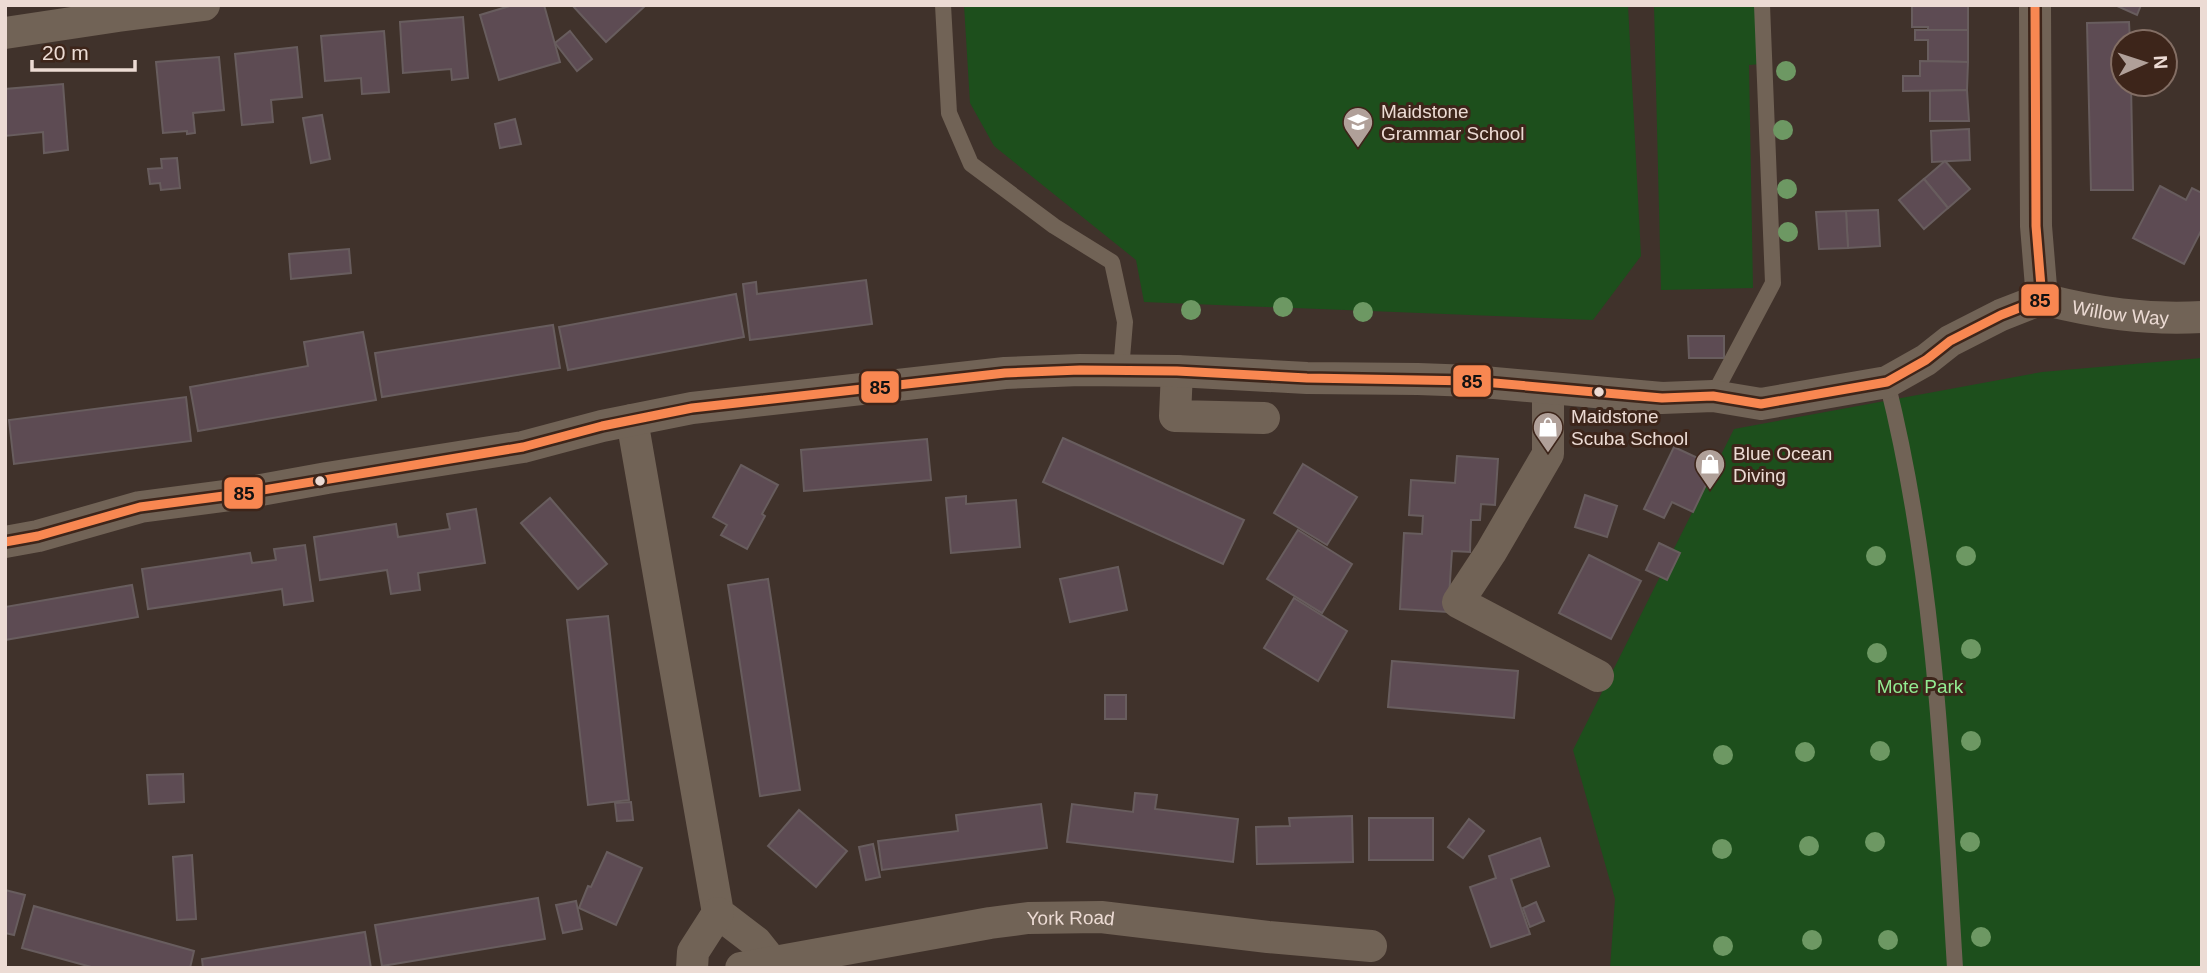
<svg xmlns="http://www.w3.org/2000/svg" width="2207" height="973" font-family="Helvetica,sans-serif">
<rect width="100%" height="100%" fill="#40322b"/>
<!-- green -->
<g fill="#1d4f1c">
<path d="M 964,5 L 1628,5 L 1641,256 L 1593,320 L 1144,302 L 1136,260 L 994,146 L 970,103 Z"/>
<path d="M 1654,5 L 1759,5 L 1761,64 L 1749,65 L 1753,288 L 1661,290 Z"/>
<path d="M 2202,358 L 2202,968 L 1610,968 L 1615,899 L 1573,750 L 1734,429 L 2042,372 Z"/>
</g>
<!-- building -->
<g fill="#5d4b53" stroke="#685d5e" stroke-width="2">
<path d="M 513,5 L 544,5 L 560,62 L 499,80 L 480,15 Z"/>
<path d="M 572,5 L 646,5 L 606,42 Z"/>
<path d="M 1912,5 L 1968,5 L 1968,30 L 1928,31 L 1928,27 L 1912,27 Z"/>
<path d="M 2115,5 L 2141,5 L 2137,15 Z"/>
<path d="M 463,17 L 468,78 L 452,80 L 451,69 L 403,73 L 400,22 Z"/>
<path d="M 2129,22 L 2130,42 L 2123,42 L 2123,84 L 2131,84 L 2133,190 L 2091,190 L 2087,23 Z"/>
<path d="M 1915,30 L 1968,30 L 1968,62 L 1928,61 L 1928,40 L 1915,40 Z"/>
<path d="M 384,31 L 389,92 L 362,94 L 361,78 L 325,81 L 321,36 Z"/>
<path d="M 570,31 L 592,59 L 577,71 L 555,43 Z"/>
<path d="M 297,47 L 302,97 L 271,100 L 273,122 L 242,125 L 235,54 Z"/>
<path d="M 219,57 L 224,110 L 193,113 L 195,133 L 187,134 L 187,131 L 163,133 L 156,62 Z"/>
<path d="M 1920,61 L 1968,62 L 1967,90 L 1903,91 L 1903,76 L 1920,76 Z"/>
<path d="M 63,84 L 68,150 L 44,153 L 43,132 L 5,136 L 5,89 Z"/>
<path d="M 1967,90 L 1969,121 L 1930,121 L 1930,91 Z"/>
<path d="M 322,115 L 330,159 L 311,163 L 303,118 Z"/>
<path d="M 515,119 L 521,144 L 500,148 L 495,124 Z"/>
<path d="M 1969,129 L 1970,160 L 1932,162 L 1931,131 Z"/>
<path d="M 177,158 L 180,188 L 161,190 L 160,183 L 150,184 L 148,169 L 162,168 L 161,159 Z"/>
<path d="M 1945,161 L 1970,189 L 1948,208 L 1924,179 Z"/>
<path d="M 1924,179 L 1948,208 L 1924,229 L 1899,200 Z"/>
<path d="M 2160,186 L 2186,200 L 2192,188 L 2202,193 L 2202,229 L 2184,264 L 2133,238 Z"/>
<path d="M 1878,210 L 1880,246 L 1848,248 L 1846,211 Z"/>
<path d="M 1846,211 L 1848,248 L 1819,249 L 1816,212 Z"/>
<path d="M 349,249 L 351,273 L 291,279 L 289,254 Z"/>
<path d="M 866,280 L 872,324 L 750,340 L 743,284 L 756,282 L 757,294 Z"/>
<path d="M 736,294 L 744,337 L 568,370 L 559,327 Z"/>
<path d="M 553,325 L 560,368 L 382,397 L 375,353 Z"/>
<path d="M 363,332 L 376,400 L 198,431 L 190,387 L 308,366 L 304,342 Z"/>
<path d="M 1688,336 L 1724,336 L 1724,358 L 1689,358 Z"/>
<path d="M 186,397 L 191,441 L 14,464 L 9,420 Z"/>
<path d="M 1063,438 L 1244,520 L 1223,564 L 1043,482 Z"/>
<path d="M 927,439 L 931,480 L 804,491 L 801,450 Z"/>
<path d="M 1674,447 L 1715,466 L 1693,512 L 1672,502 L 1664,518 L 1644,509 Z"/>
<path d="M 1457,456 L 1498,459 L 1495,505 L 1481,504 L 1480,520 L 1471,520 L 1470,552 L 1452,551 L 1448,612 L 1400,609 L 1404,533 L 1422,534 L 1423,516 L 1409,515 L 1411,480 L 1455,483 Z"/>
<path d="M 1303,464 L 1357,497 L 1327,545 L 1274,513 Z"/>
<path d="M 741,465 L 778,485 L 762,514 L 765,516 L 747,549 L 721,535 L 727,525 L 713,517 Z"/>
<path d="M 1585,495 L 1617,506 L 1607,537 L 1575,527 Z"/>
<path d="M 966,496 L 966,504 L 1016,500 L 1020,547 L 951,553 L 946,498 Z"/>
<path d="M 550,498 L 607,564 L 578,589 L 521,523 Z"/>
<path d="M 476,509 L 485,563 L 418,573 L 420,590 L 391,594 L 387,570 L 320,580 L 314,537 L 396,524 L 398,537 L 450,529 L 447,514 Z"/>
<path d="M 1298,530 L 1352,564 L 1322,613 L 1267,579 Z"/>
<path d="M 1659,543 L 1680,553 L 1667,580 L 1646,570 Z"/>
<path d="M 305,545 L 313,601 L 284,605 L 282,589 L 148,609 L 142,569 L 250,553 L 252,563 L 276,560 L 274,549 Z"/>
<path d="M 1589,555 L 1641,581 L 1611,639 L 1559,613 Z"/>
<path d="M 1118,567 L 1127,610 L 1070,622 L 1060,579 Z"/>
<path d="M 768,579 L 800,790 L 760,796 L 728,585 Z"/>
<path d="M 132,585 L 138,617 L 5,640 L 5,607 Z"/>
<path d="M 1294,598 L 1347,631 L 1318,681 L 1264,648 Z"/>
<path d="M 608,616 L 629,800 L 588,805 L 567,620 Z"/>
<path d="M 1392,661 L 1518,671 L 1514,718 L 1388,707 Z"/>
<rect x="1105" y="695" width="21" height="24"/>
<path d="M 183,774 L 184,802 L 149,804 L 147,775 Z"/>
<path d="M 1135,793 L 1157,795 L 1155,809 L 1238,819 L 1233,862 L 1067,842 L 1072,804 L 1133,812 Z"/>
<path d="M 631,802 L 633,820 L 617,821 L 615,803 Z"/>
<path d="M 1041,804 L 1047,848 L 882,870 L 878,841 L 958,831 L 956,815 Z"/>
<path d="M 799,810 L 847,851 L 816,887 L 768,846 Z"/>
<path d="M 1352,816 L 1353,862 L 1257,864 L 1256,827 L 1290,826 L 1289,818 Z"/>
<rect x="1369" y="818" width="64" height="42"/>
<path d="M 1469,819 L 1484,831 L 1463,858 L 1448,847 Z"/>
<path d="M 1540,838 L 1549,866 L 1511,879 L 1530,934 L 1491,947 L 1470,887 L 1496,878 L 1489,856 Z"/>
<path d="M 873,844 L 880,877 L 866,880 L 859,847 Z"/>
<path d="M 607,852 L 642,868 L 616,925 L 579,908 L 588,886 L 591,887 Z"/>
<path d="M 192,855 L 196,919 L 177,920 L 173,857 Z"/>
<path d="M 5,890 L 25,895 L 14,935 L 5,933 Z"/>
<path d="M 538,898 L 545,939 L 382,966 L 375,925 Z"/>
<path d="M 576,901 L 582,929 L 563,933 L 556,905 Z"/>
<path d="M 1536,902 L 1544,921 L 1530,927 L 1523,908 Z"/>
<path d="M 34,906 L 194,951 L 190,968 L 95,968 L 22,948 Z"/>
<path d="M 365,932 L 371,968 L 203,968 L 202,959 Z"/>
</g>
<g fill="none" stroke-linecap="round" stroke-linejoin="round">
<!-- service -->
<g stroke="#716356" stroke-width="16">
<path d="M 943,5 L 949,113 L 971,164 L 1054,226 L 1112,262 L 1125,322 L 1121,370"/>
<path d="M 1887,382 C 1935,573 1943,772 1955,968"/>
<path d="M 1713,396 L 1773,283 L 1762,5"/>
</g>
<!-- minor -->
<g stroke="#716356" stroke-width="32">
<path d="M 2035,5 L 2036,226 L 2042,299"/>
<path d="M 5,33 L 118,16 L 204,5"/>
<path id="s1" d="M 2042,299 C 2098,313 2144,320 2202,317"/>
<path d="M 1177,371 L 1175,416 L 1264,418"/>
<path d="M 1548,389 L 1548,454 L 1491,552 L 1458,602 L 1598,676"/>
<path d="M 632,420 L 718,913 L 756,942 L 772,962"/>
<path d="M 5,542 L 38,536 L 140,507 L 239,494 L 327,478 L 523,447 L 602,426 L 692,408 L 1005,373 L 1080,370 L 1177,371 L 1307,378 L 1418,379 L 1472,381 L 1662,398 L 1713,396 L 1761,404 L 1887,382 L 1926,360 L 1950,341 L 2001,315 L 2042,299"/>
<path d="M 692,968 L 693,952 L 718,913"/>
<path id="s2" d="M 741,968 L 990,923 L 1028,918 L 1101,917 L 1268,937 L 1371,946"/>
</g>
<!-- bus-1 casing -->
<g stroke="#3d251a" stroke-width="14">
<path id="bus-1" d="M 5,542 L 38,536 L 140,507 L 239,494 L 523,447 L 602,426 L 692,408 L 1005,373 L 1080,370 L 1177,371 L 1307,378 L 1472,381 L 1662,398 L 1713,396 L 1761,404 L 1887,382 L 1926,360 L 1950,341 L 2001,315 L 2042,299 L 2036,226 L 2035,5"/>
</g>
<!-- bus-1 -->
<use href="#bus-1" stroke="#f88751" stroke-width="9"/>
</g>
<!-- trees -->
<g fill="#6d9863">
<circle cx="1786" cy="71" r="10"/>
<circle cx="1783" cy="130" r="10"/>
<circle cx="1787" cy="189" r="10"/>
<circle cx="1788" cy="232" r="10"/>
<circle cx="1283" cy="307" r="10"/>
<circle cx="1191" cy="310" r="10"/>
<circle cx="1363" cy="312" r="10"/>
<circle cx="1876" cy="556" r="10"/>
<circle cx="1966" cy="556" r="10"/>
<circle cx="1971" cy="649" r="10"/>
<circle cx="1877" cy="653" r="10"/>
<circle cx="1971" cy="741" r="10"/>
<circle cx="1880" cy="751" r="10"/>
<circle cx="1805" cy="752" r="10"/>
<circle cx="1723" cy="755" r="10"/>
<circle cx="1875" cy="842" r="10"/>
<circle cx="1970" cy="842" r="10"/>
<circle cx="1809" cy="846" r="10"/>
<circle cx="1722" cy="849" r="10"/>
<circle cx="1981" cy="937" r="10"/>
<circle cx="1812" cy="940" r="10"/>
<circle cx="1888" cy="940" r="10"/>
<circle cx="1723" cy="946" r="10"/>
</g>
<!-- icons -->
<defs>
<g id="school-pin" transform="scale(1.575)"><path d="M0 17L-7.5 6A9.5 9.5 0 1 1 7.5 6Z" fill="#b0a099" stroke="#3d251a"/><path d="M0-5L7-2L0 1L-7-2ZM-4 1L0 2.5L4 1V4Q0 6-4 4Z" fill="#fff"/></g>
<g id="shop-pin" transform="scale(1.575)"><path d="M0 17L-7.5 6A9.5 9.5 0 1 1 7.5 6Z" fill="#b0a099" stroke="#3d251a"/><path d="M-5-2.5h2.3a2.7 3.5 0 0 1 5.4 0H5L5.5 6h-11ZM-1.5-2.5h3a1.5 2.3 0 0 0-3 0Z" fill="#fff"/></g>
</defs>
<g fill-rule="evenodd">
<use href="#school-pin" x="1358" y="122"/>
<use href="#shop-pin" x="1548" y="427"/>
<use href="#shop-pin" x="1710" y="464"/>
</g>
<!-- markers -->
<g fill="#ecdbd4" stroke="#3d251a" stroke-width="2.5">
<circle cx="1599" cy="392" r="6"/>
<circle cx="320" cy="481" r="6"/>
</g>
<g text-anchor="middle" stroke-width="6" stroke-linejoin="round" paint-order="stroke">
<!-- poi labels -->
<g font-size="19" fill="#ecdbd4" stroke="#3d251a" text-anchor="start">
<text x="1381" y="118">Maidstone<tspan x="1381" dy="22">Grammar School</tspan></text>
<text x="1571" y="423">Maidstone<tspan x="1571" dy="22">Scuba School</tspan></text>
<text x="1733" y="460">Blue Ocean<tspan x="1733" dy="22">Diving</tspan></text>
</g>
<!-- street labels -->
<g font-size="19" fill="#ecdbd4" stroke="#3d251a">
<text dy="7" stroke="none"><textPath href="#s1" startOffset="80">Willow Way</textPath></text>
<text dy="7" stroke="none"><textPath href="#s2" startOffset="334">York Road</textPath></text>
</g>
<!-- park labels -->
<g font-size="19" fill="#92eb91" stroke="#3d251a">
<text x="1920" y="693">Mote Park</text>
</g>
</g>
<g stroke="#3d251a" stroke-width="2.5">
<rect x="2020" y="283" width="40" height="34" rx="7" fill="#f88751"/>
<rect x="1452" y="364" width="40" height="34" rx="7" fill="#f88751"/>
<rect x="860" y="370" width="40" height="34" rx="7" fill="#f88751"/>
<rect x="223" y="476" width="41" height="34" rx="7" fill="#f88751"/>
</g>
<g font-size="19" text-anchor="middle" font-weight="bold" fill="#111">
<text x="2040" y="307">85</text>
<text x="1472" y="388">85</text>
<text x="880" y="394">85</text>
<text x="244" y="500">85</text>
</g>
<!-- border -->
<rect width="2207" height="973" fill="none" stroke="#ecdbd4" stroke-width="14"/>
<!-- north arrow -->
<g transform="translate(2144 63) rotate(87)"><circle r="33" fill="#3d251a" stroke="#836e64" stroke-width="2"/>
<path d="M0-5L12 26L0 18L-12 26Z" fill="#b0a099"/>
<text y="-10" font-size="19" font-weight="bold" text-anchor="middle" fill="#ecdbd4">N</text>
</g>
<!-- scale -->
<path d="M32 60v10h103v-10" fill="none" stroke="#ecdbd4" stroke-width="3.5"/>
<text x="42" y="60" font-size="21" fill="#ecdbd4" stroke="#3d251a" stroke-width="5" paint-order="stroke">20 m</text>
</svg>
